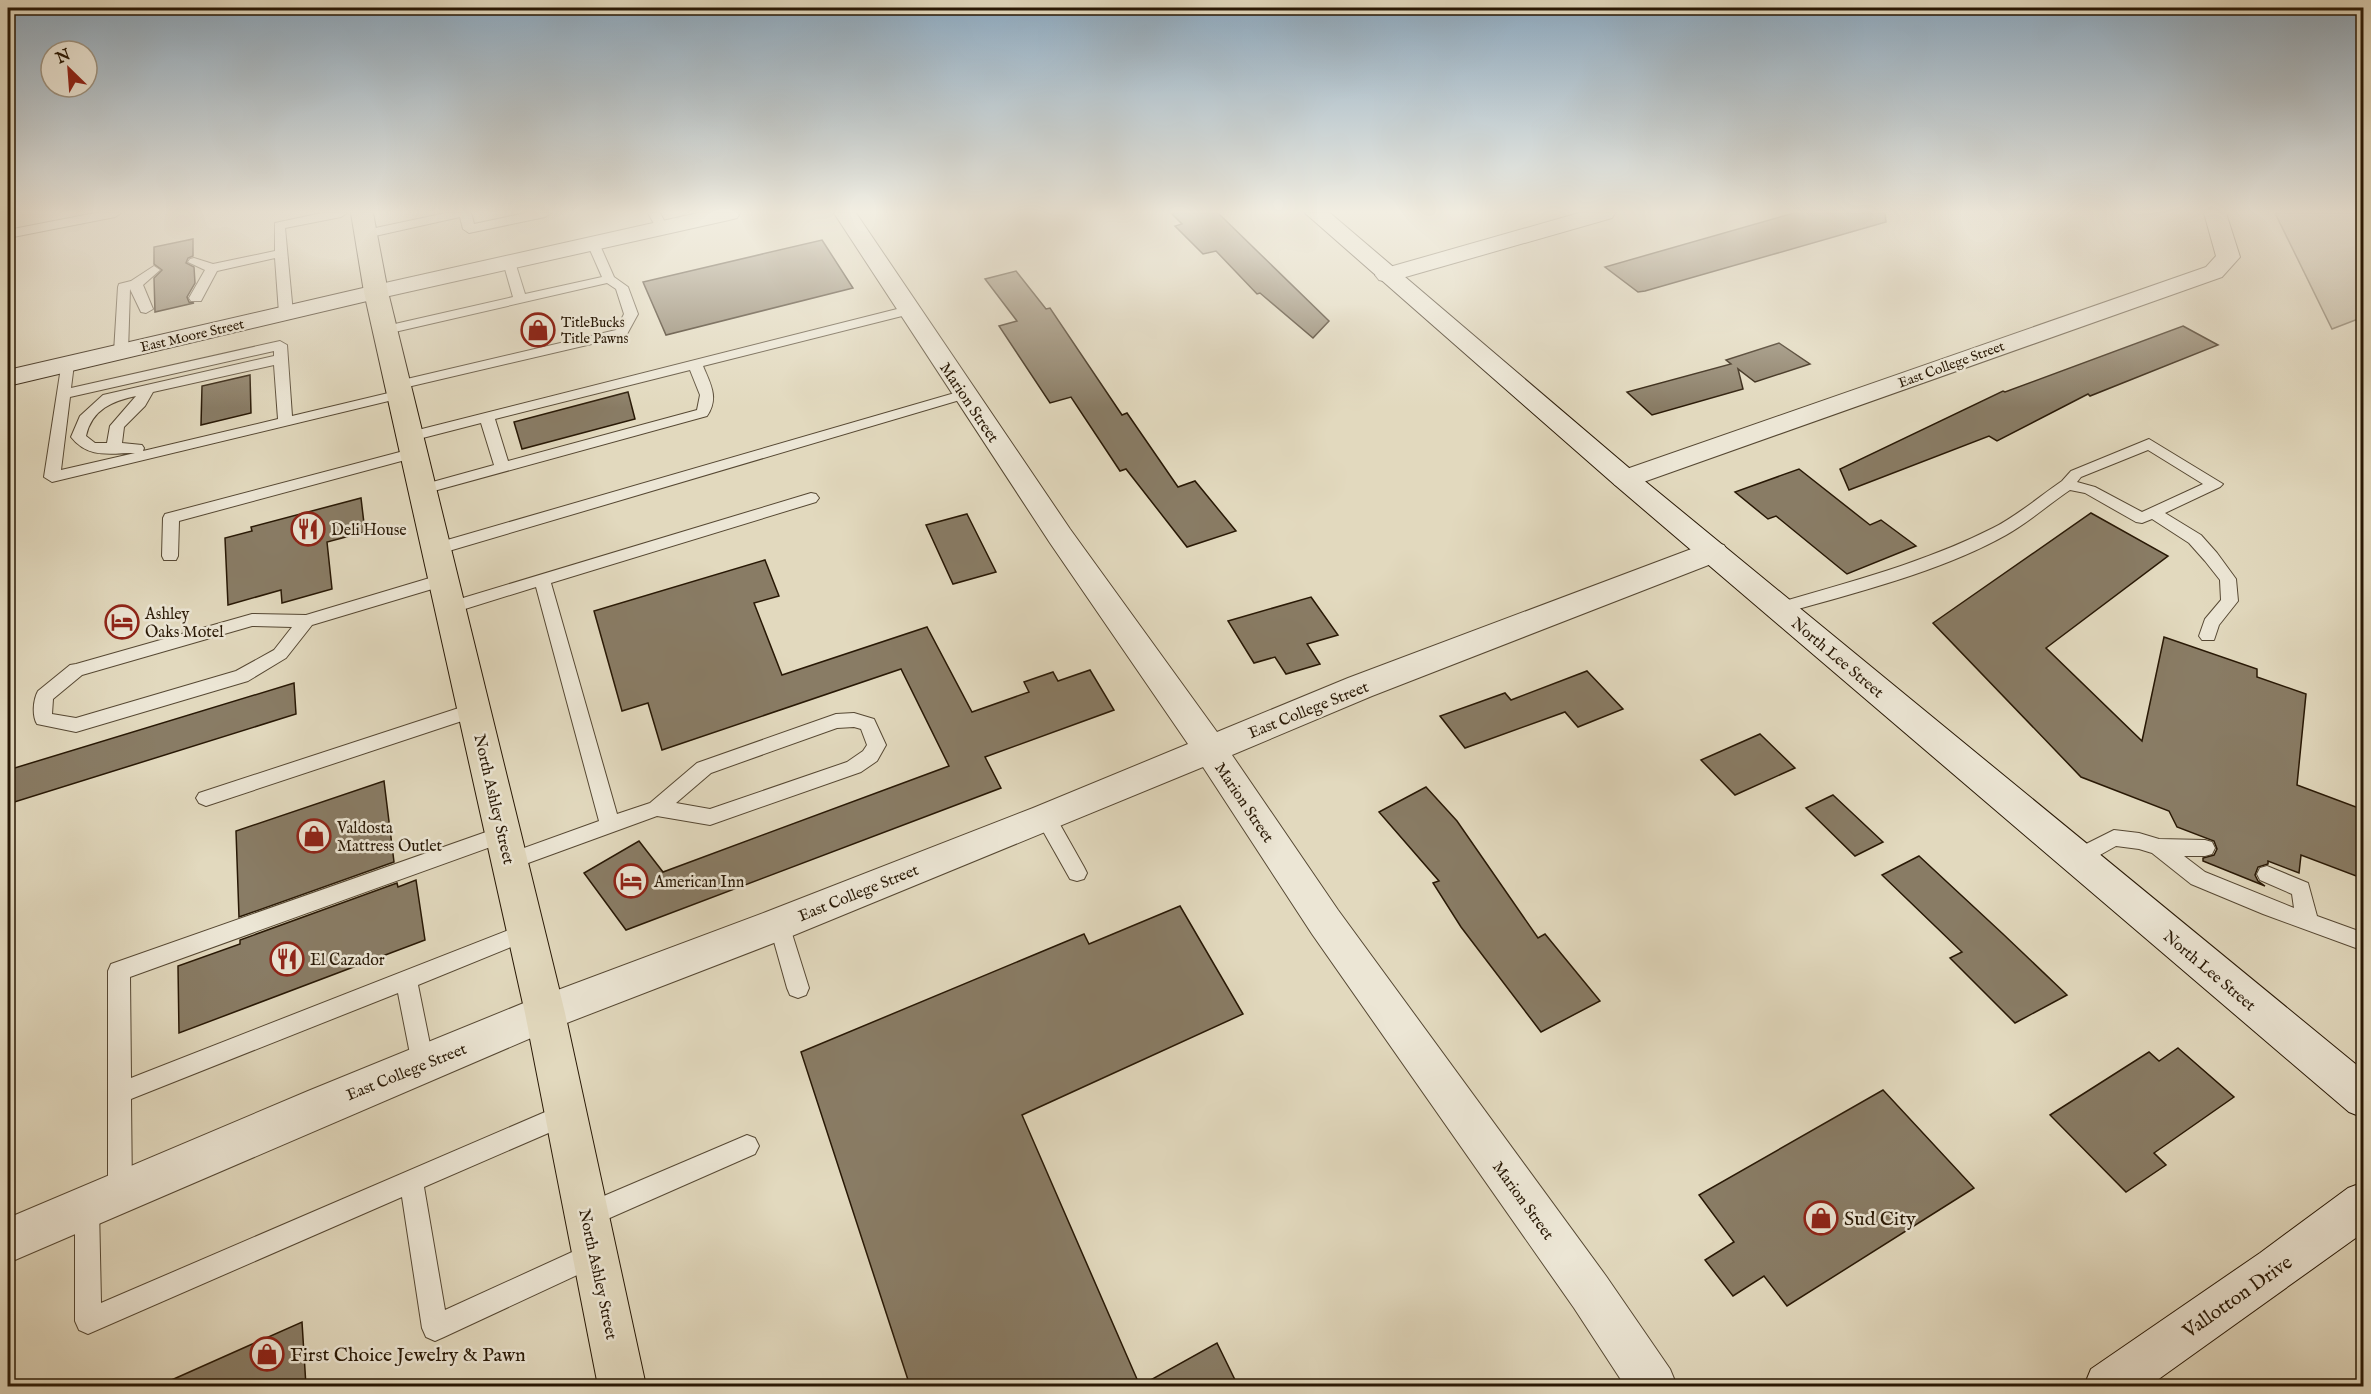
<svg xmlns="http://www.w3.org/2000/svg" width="2371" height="1394" font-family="'IM FELL English',serif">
<rect width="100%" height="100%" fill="#e2d9be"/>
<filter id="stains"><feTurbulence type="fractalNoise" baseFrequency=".00333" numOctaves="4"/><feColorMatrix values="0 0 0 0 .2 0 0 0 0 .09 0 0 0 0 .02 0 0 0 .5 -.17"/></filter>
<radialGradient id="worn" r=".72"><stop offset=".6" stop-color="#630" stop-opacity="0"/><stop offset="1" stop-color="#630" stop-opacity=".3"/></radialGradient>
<!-- green -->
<path fill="#c2b89f" stroke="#756852" stroke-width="1.5" d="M 2275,213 L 2363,213 L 2363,319 L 2358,319 L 2332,329 Z"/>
<!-- building -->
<g fill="#897c65" stroke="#281805" stroke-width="1.5">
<path d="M 1171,213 L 1218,213 L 1329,321 L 1313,338 L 1260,293 L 1257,294 L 1216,251 L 1203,254 L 1175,226 L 1182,224 Z"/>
<path d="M 1794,213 L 1885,213 L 1886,222 L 1645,291 L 1638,292 L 1605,267 Z"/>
<path d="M 193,239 L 193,256 L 188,258 L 186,263 L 194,267 L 195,283 L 187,297 L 189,302 L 194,303 L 155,312 L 154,278 L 162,270 L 154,264 L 154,247 Z"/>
<path d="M 822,240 L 853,288 L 666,335 L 643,282 Z"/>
<path d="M 1016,271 L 1046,309 L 1050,308 L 1122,415 L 1127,413 L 1178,487 L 1195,481 L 1236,531 L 1187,547 L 1126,469 L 1120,471 L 1071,397 L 1050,403 L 999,326 L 1017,321 L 985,279 Z"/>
<path d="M 2183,326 L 2218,345 L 2090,396 L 2088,394 L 1997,441 L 1989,436 L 1849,490 L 1840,469 L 2003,391 L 2005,392 Z"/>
<path d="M 1779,343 L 1810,364 L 1755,382 L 1738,369 L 1743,389 L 1652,415 L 1627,392 L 1731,364 L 1726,360 Z"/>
<path d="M 250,375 L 251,413 L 201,425 L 202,386 Z"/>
<path d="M 628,392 L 635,419 L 522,449 L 514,422 Z"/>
<path d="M 1799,469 L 1870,525 L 1881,520 L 1916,546 L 1847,574 L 1776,516 L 1768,519 L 1735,492 Z"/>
<path d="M 361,498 L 365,532 L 327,542 L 332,589 L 282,603 L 281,590 L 228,605 L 225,538 L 252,531 L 251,527 Z"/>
<path d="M 2091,513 L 2168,556 L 2046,648 L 2142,741 L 2164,637 L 2257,669 L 2257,677 L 2306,694 L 2297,785 L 2364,810 L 2364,879 L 2301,855 L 2299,873 L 2268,861 L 2268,864 L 2258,867 L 2255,875 L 2258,881 L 2265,886 L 2203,861 L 2203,858 L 2214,855 L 2217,849 L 2214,841 L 2177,827 L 2169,811 L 2081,777 L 1933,623 Z"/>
<path d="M 967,514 L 996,572 L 953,584 L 926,525 Z"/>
<path d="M 765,560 L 779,596 L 754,603 L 782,675 L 927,627 L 972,712 L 1029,692 L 1024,682 L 1053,672 L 1058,681 L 1090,670 L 1114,710 L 985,757 L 1001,788 L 626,930 L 584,873 L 639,841 L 663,872 L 949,766 L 901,669 L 662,750 L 648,703 L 622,711 L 594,611 Z"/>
<path d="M 1311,597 L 1338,635 L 1307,644 L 1320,664 L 1286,674 L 1275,657 L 1254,663 L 1228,621 Z"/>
<path d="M 1587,671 L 1623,709 L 1578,727 L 1565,712 L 1465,748 L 1440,716 L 1505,693 L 1511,700 Z"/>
<path d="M 294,683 L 296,714 L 8,804 L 8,770 Z"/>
<path d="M 1760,734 L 1795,768 L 1735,795 L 1701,760 Z"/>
<path d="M 384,781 L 394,862 L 239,917 L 236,831 Z"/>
<path d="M 1426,787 L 1457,821 L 1538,938 L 1545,934 L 1600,1001 L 1541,1032 L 1461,927 L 1433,883 L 1439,881 L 1379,812 Z"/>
<path d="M 1833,795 L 1883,842 L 1855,856 L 1806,808 Z"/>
<path d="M 1919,856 L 2003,934 L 2067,995 L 2015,1023 L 1950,958 L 1962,952 L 1882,875 Z"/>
<path d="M 416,880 L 425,940 L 179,1033 L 178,966 L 240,944 L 240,940 L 397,883 L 398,887 Z"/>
<path d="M 1180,906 L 1243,1014 L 1022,1115 L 1140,1386 L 1217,1343 L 1238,1386 L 910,1386 L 801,1052 L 1084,934 L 1089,944 Z"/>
<path d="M 2178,1048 L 2234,1097 L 2154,1153 L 2166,1165 L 2126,1192 L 2050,1115 L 2149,1052 L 2159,1061 Z"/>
<path d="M 1883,1090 L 1974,1188 L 1787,1306 L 1764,1276 L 1733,1296 L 1705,1260 L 1734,1242 L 1699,1195 Z"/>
<path d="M 302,1322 L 306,1386 L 158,1386 Z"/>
</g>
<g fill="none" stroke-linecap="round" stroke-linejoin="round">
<!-- lane casing -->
<g stroke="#564833" stroke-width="2">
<g id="lane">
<path d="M 95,213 L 121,213 L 115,217 L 8,238 L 8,230 Z"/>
<path d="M 322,213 L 347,213 L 341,217 L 285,228 L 293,313 L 291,316 L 286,317 L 279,313 L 275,258 L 217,271 L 201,301 L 191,301 L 189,298 L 205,270 L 188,262 L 190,259 L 194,258 L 213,264 L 275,251 L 275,223 Z"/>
<path d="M 446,213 L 471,213 L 474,224 L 526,213 L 551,213 L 545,217 L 469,233 L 463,229 L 460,217 L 366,238 L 360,234 L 366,230 Z"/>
<path d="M 648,213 L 660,213 L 668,228 L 666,231 L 658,231 Z"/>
<path d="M 593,239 L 599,243 L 614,277 L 628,287 L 638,314 L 626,336 L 399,389 L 394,388 L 392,385 L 394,382 L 616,330 L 624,314 L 616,289 L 607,283 L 386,334 L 379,330 L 386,326 L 513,297 L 503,262 L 509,258 L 515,262 L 525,294 L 602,277 L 587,243 Z"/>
<path d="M 154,266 L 160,270 L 143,285 L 153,309 L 146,313 L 141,312 L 130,289 L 128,352 L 121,356 L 116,355 L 114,352 L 118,287 L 119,284 L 131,281 Z"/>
<path d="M 909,306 L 914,307 L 916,310 L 914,313 L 703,366 C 711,385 719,398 707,416 L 423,494 L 415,489 L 418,486 L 494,465 L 481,423 L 411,441 L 406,439 L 404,436 L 406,433 ZM 690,370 L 700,395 L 697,410 L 508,461 L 495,419 Z"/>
<path d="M 280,341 L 287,345 L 292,416 L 401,390 L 408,394 L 401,398 L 52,482 L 44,477 L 62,361 L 67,360 L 74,364 L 71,388 ZM 274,351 L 274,356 L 103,395 L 80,416 L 71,437 C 88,459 110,453 135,453 L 61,470 L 70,397 ZM 274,365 L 278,419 L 143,451 L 144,448 L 142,445 L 122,443 L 124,427 L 145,406 L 153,392 ZM 136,396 L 110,426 L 107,443 L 95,443 L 86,436 C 92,409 113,401 136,396 Z"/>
<path d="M 965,390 L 970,391 L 972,394 L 970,397 L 442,553 L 430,553 L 428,549 L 430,545 Z"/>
<path d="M 2149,439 L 2223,484 L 2220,487 L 2165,513 L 2201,535 L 2217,553 L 2236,579 L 2238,601 L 2219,625 L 2214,640 L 2202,640 L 2199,636 L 2205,619 L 2221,600 L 2220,580 L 2205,561 L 2189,543 L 2152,519 L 2142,523 L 2136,522 L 2085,493 L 2070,490 C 2049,504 2028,523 2006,535 C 1940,572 1854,593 1781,614 L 1775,612 L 1773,608 L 1775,604 C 1849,582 1924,563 1993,528 C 2017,516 2040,496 2062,481 L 2071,471 ZM 2148,450 L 2203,484 L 2142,512 L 2095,487 L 2077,482 L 2081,477 Z"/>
<path d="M 415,448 L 420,450 L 422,453 L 420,456 L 179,521 L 178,556 L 176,560 L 164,560 L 162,556 L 163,518 L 165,514 Z"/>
<path d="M 811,493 L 816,494 L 819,498 L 816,502 L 551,583 L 617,814 L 650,803 L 697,763 L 836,714 L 854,713 L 874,719 L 886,745 L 877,761 L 861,772 L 710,825 L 657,816 L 509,870 L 502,868 L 499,862 L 502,856 L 599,821 L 536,587 L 449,614 L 443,612 L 441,608 L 443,604 ZM 854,727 L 861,729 L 867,745 L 863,751 L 847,762 L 710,809 L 676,803 L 711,773 L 837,728 Z"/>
<path d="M 443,574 L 449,576 L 451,580 L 449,584 L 312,625 L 286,658 L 248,681 L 76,732 L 37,724 C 32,716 33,700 38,691 L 70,665 L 76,664 L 252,614 L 306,615 ZM 252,626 L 292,627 L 274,650 L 236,671 L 76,718 L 52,714 L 53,699 L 82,675 Z"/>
<path d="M 474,703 L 480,705 L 483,710 L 480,715 L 206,806 L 199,803 L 196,798 L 199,793 Z"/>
<path d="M 1046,810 L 1053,812 L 1084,867 L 1087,873 L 1084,879 L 1077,881 L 1070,879 L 1039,824 L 1036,818 L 1039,812 Z"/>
<path d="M 503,826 L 510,828 L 513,834 L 510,840 L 130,977 L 131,1078 L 519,926 L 526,923 L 533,926 L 536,932 L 533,938 L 418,985 L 434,1064 L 431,1071 L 423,1074 L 415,1071 L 412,1064 L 398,993 L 131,1099 L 132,1193 L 129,1202 L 120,1205 L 111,1202 L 108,1193 L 108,971 L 111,964 Z"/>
<path d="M 2114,830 L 2139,833 L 2159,839 L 2205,840 L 2212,842 L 2215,848 L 2212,854 L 2205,856 L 2184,856 L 2205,872 L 2294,908 L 2292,894 L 2260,880 L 2257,874 L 2260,868 L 2267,866 L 2308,883 L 2317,916 L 2364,933 L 2364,951 L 2263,914 L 2191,884 L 2152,853 L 2139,849 L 2116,846 L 2084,864 L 2077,866 L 2070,864 L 2067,858 L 2070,852 Z"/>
<path d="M 779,915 L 786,918 L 789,924 L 809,988 L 806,995 L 798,998 L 790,995 L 787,988 L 769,924 L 772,918 Z"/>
<path d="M 566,1103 L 574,1106 L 578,1114 L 574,1122 L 424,1187 L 445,1310 L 594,1242 L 603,1245 L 606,1254 L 603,1263 L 444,1337 L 435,1341 L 426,1337 L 422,1328 L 402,1197 L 88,1334 L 79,1330 L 75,1321 L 75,1207 L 78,1198 L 87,1195 L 96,1198 L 99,1207 L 101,1303 Z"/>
<path d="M 747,1135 L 755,1138 L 759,1146 L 755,1154 L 587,1228 L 578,1225 L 575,1216 L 578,1207 Z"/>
</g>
</g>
<!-- street casing -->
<g stroke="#564833" stroke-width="2">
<g id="street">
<path d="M 698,213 L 740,213 L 737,218 L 729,220 L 376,299 L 368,297 L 364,292 L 368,287 L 376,285 Z"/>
<path d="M 834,213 L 856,213 L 1070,529 L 1217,732 L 1348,678 L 1702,545 L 1713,542 L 1724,545 L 1728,552 L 1724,559 L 1372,696 L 1232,755 L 1338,910 L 1606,1276 L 1670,1369 L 1677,1386 L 1625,1386 L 1574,1308 L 1312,934 L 1203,767 L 792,936 L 559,1026 L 8,1263 L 8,1218 L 308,1091 L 531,1000 L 766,912 L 1033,808 L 1188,744 L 1050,543 Z"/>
<path d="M 1579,213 L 1615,213 L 1612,218 L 1395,280 L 1387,282 L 1379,280 L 1375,275 L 1379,270 Z"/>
<path d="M 2204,213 L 2226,213 L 2240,257 L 2222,277 L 1635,485 L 1625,488 L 1615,485 L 1611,479 L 1615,473 L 2206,267 L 2216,256 Z"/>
</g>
</g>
<!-- secondary casing -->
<g stroke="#281805" stroke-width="2">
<g id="secondary">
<path d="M 1305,213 L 1330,213 L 1635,473 L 2364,1071 L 2364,1118 L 2349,1112 L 1615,485 Z"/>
<path d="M 376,285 L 384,287 L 388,292 L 384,297 L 8,386 L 8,370 Z"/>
<path d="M 2364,1182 L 2364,1232 L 2149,1386 L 2084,1386 L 2091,1369 L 2260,1253 L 2348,1188 Z"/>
</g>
</g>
<!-- primary casing -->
<g stroke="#281805" stroke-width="2">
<path id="primary" d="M 351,213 L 373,213 L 388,292 L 565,1013 L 646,1386 L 598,1386 L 525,1013 L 364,292 Z"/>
</g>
<!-- lane -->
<use href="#lane" fill="#ece6d5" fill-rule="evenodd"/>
<!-- street -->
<use href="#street" fill="#ece6d5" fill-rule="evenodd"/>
<!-- secondary -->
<use href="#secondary" fill="#ece6d5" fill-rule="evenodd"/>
<!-- primary -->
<use href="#primary" fill="#e2d9be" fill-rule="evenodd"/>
</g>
<!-- sky -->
<linearGradient id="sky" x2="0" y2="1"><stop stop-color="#8ca8be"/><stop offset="0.52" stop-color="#f2eee2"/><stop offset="1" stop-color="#f2eee2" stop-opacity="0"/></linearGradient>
<rect width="2371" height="408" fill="url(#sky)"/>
<!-- icons -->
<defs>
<g id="shop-ring" transform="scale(1.725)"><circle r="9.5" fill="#ece6d5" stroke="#8f2418" stroke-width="1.5"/><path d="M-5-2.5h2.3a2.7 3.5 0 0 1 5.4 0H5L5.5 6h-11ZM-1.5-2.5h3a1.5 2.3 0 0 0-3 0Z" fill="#8f2418"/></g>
<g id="restaurant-ring" transform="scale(1.725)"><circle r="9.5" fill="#ece6d5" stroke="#8f2418" stroke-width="1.5"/><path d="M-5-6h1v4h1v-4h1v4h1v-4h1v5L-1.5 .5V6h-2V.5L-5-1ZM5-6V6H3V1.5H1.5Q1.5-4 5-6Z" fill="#8f2418"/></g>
<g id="hotel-ring" transform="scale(1.725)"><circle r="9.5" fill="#ece6d5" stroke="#8f2418" stroke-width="1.5"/><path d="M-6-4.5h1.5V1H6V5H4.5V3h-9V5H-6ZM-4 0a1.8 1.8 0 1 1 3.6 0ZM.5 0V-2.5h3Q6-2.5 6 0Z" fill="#8f2418"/></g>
</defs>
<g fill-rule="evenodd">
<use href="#shop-ring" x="538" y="330"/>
<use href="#restaurant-ring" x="308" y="529"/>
<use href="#hotel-ring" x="122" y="622"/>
<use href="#shop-ring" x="314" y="836"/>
<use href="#hotel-ring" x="631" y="881"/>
<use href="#restaurant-ring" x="287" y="959"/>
<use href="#shop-ring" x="1821" y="1218"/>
<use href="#shop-ring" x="267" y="1354"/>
</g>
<g text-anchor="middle" stroke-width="5" stroke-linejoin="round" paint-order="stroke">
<!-- far-poi labels -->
<g font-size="14" fill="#281805" stroke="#ece6d5" text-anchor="start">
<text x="561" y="327">TitleBucks<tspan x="561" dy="16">Title Pawns</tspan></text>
</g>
<!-- far-street labels -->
<g font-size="14" fill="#281805" stroke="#ece6d5">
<text transform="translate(192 335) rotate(-13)" y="5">East Moore Street</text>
<text transform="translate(1951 364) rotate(-20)" y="5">East College Street</text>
</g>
<!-- street labels -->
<g font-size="16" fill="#281805" stroke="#ece6d5">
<text transform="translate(970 402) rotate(56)" y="6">Marion Street</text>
<text transform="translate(1838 657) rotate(40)" y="6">North Lee Street</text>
<text transform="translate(1308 709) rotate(-22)" y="6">East College Street</text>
<text transform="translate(495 799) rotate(77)" y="6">North Ashley Street</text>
<text transform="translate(1245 802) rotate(56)" y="6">Marion Street</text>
<text transform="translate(858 892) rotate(-22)" y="6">East College Street</text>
<text transform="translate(2210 970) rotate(40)" y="6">North Lee Street</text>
<text transform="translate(406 1071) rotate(-22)" y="6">East College Street</text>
<text transform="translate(1524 1200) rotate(54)" y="6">Marion Street</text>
<text transform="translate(599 1274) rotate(78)" y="6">North Ashley Street</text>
</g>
<!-- poi labels -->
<g font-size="16" fill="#281805" stroke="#ece6d5" text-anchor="start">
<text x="331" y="535">Deli House</text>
<text x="145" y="619">Ashley<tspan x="145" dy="18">Oaks Motel</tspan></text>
<text x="337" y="833">Valdosta<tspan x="337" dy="18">Mattress Outlet</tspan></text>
<text x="654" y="887">American Inn</text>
<text x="310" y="965">El Cazador</text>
</g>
<!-- near-poi labels -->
<g font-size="20" fill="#281805" stroke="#ece6d5" text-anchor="start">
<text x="1844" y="1225">Sud City</text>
<text x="290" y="1361">First Choice Jewelry &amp; Pawn</text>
</g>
<!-- near-street labels -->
<g font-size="20" fill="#281805" stroke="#ece6d5">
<text transform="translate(2237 1296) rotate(-35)" y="7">Vallotton Drive</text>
</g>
</g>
<!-- margin -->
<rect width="2371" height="1394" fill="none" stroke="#e2d9be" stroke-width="30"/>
<rect x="9" y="9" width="2353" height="1376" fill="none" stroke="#281805" stroke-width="3"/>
<rect x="15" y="15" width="2341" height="1364" fill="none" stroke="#281805" stroke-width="1.5"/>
<!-- north arrow -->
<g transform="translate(69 69) rotate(335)"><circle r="28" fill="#ece6d5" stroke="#9e9482" stroke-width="1.5"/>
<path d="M0-4.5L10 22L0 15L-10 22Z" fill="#8f2418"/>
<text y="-9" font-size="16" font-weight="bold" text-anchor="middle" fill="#281805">N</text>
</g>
<rect width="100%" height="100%" filter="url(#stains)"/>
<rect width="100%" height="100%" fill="url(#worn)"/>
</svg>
